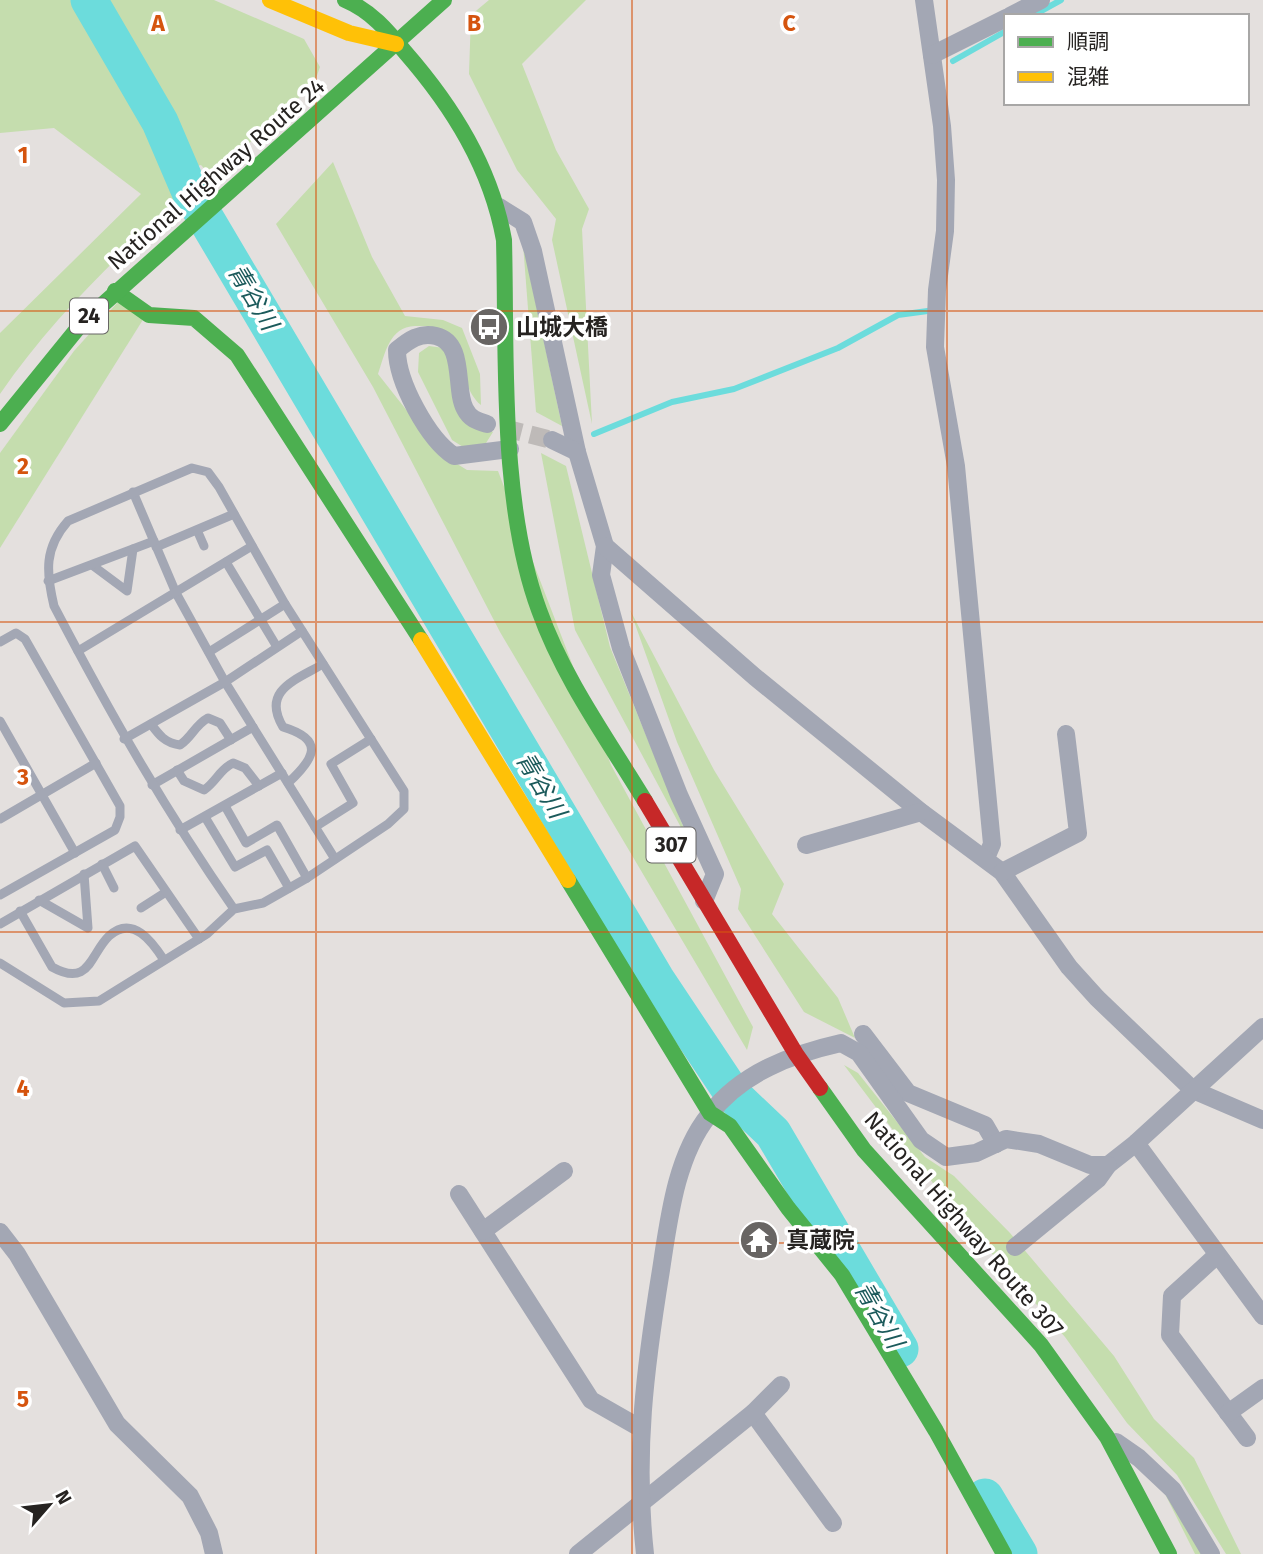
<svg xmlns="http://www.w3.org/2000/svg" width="1263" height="1554" font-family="'Fira Sans','Noto Sans JP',sans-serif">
<rect width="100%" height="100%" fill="#e4e0de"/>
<!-- green -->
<g fill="#c5ddae">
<path d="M 0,0 L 214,0 L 304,39 L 320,67 L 314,84 L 212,177 L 201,165 L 164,175 L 176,202 C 111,263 51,320 0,394 L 0,333 L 141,194 L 54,128 L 0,133 Z"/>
<path d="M 489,0 L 586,0 L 522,64 L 556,150 L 589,209 L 582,229 L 592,424 L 552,240 L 556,219 L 517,170 L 469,74 L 471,15 Z"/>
<path d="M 333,162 L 372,257 L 405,316 L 443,320 L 462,328 L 480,374 L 481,405 C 451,379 474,323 415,326 C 389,327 385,354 378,374 L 441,454 L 467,470 L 498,471 L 611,765 L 753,1027 L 747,1050 L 500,632 L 373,387 L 276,224 Z"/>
<path d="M 523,244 L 562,426 L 536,412 Z"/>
<path d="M 118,302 L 144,318 L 0,548 L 0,453 L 74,351 Z"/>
<path d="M 429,346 L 444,348 L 466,416 L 493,432 L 486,443 L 468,450 L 452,440 L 418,372 L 419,353 Z"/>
<path d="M 541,453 L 566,466 L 610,647 L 692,848 L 575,630 Z"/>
<path d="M 630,610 L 714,770 L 784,884 L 772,914 L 838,998 L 855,1038 L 804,1012 L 738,909 L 741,889 L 677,742 Z"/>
<path d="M 844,1065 L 858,1073 L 925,1157 L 954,1176 L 1010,1233 L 1114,1356 L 1154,1419 L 1194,1458 L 1241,1554 L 1226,1554 L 1177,1475 L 1127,1423 L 1065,1337 L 951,1207 Z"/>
<path d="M 1164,1492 L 1180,1512 L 1203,1554 L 1195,1554 Z"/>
</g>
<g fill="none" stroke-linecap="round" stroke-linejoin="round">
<!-- stream -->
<g stroke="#6cdcdc" stroke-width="6">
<path d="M 1032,16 L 1061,0"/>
<path d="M 953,61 L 1006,31"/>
<path d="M 594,434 L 672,402 L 734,389 L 838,348 L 898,315 L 935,310"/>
</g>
<!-- river -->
<g stroke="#6cdcdc" stroke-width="37">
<path d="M 89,0 L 160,122 L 190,192 L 656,979 L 734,1096 L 773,1133 L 900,1349"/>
<path d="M 985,1497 L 1019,1554"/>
</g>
<!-- street-tunnel -->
<path stroke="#bebab8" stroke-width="18" stroke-dasharray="18 9" stroke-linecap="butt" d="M 504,428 L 552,440"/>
<!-- lane -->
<g stroke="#a3a7b4" stroke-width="9">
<path d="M 133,492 L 176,593 L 225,682 L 335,859"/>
<path d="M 197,530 L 204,546"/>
<path d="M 156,547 L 234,514"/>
<path d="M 226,562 L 277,647"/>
<path d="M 92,565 L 127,591 L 133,549"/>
<path d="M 48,581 L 154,541"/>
<path d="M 0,642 L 16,633 L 25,639 L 120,806 L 120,817 L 115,830 L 0,895"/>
<path d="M 78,651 L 252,546"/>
<path d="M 209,652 L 285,604"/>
<path d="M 0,721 L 75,853"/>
<path d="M 151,724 C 159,735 165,743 180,745 C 192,737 195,725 208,718 L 220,723 L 231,740"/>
<path d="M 124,739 L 225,682 L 302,631"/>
<path d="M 177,770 L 184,781 L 204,790 C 216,782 220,769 233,763 L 245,768 L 259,786"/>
<path d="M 288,783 C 314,759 326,740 283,727 C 261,690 296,680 323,664"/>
<path d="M 152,785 L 253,727"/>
<path d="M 225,806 L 246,843 L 277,825 L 307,878"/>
<path d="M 205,817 L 235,867 L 267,850 L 289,888"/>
<path d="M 0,819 L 96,763"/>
<path d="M 315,827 L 353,803 L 331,764 L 371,739"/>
<path d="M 180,830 L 282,773"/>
<path d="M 102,864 L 114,888"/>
<path d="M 39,900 L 88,928 L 84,874"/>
<path d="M 141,908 L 166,892"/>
<path d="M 20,911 L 52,967 C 90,988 90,954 109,936 C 133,914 153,943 164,960"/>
<path d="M 0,924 L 135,846 L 199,939"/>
<path d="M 0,963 L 64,1003 L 99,1001 L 207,934 L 234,909 L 263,903 L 307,878 L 388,824 L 404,809 L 404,791 L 285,604 L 219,487 L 208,472 L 192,468 L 68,521 C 44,548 46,572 54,606 C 110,713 165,810 234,909"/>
</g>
<!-- street -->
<g stroke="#a3a7b4" stroke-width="18">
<path d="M 924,0 L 942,126 L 946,180 L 945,231 L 937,290 L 935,347 L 956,466 L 992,844 L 986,858"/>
<path d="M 1010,16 L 1041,0"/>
<path d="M 932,55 L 1006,18"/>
<path d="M 499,207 L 523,222 L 533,251 L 577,452 L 605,546 L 601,575 L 621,648 L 679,795 L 715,874 L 704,901"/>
<path d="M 487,424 C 477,421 470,419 465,409 C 454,389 466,343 436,336 C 420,332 409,340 397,350 C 397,382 428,439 454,456 L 510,449"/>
<path d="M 552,440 L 577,452"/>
<path d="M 605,546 L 755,677 L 921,812 L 1002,872 L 1069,967 L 1097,998 L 1193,1090 L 1263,1120"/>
<path d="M 806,845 L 921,812"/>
<path d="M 1002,872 L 1078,833 L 1066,734"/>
<path d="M 863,1034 L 908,1093 L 985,1125 L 996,1144"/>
<path d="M 1136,1143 L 1263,1316"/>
<path d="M 459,1194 L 591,1400 L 640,1428"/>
<path d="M 483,1231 L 564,1171"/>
<path d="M 0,1232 L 17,1254 L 117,1424 L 190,1496 L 209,1533 L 214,1554"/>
<path d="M 1015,1247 L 1098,1179 L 1108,1165 L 1136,1143 L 1263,1027"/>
<path d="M 1216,1256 L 1172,1296 L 1170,1335 L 1247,1438"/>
<path d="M 753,1413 L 833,1523"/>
<path d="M 1228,1413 L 1263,1388"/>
<path d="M 1116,1442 L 1139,1458 L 1173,1490 L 1211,1554"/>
<path d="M 578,1554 L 753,1413 L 781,1385"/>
<path d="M 645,1554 C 634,1454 645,1368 661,1270 C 669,1218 676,1156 709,1115 C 741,1073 792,1054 841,1043 L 859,1053 L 921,1140 L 946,1157 L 976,1153 L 1006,1139 L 1039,1144 L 1090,1165 L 1108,1165"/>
</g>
<!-- fast -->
<g stroke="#4caf50" stroke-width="16">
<path d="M 345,0 C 371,11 387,30 405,52 C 453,107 491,168 504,240 C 507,355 499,501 539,610 C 563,678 608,740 645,801"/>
<path d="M 115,291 L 149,315 L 194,318 L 237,355 L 421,640"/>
<path d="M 0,424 L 82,323 L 444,0"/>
<path d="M 568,880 L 710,1113 L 730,1126 L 788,1208 L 842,1275 L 936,1431 L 1004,1554"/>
<path d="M 820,1088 L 864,1150 L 1041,1345 L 1107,1437 L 1169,1554"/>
</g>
<!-- slow -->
<g stroke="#ffc107" stroke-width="16">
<path d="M 270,0 L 349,33 L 396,44"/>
<path d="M 421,640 L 568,880"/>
</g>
<!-- jam -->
<path stroke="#c62828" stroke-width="16" d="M 645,801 L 796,1054 L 820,1088"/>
</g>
<!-- grid -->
<path fill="none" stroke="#d5540e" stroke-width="2" stroke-opacity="0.55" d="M 316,0 L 316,1554M 632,0 L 632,1554M 947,0 L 947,1554M 0,311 L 1263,311M 0,622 L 1263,622M 0,932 L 1263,932M 0,1243 L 1263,1243"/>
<!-- icons -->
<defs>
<g id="bus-disc" transform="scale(2.0125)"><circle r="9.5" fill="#686563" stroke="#fff"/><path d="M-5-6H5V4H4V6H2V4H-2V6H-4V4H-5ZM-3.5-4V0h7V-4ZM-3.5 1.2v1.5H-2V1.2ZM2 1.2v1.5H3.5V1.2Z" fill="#fff"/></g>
<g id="temple-disc" transform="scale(2.0125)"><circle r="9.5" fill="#686563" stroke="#fff"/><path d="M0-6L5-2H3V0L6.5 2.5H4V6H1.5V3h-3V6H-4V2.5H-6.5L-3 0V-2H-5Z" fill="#fff"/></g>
</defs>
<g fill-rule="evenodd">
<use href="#bus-disc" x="489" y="327"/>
<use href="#temple-disc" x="759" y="1240"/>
</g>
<g text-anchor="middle" stroke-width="7" stroke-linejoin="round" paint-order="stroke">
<!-- shield labels -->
<g fill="#fff" stroke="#676564" stroke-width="2">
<rect x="70" y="298.5" width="38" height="35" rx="5"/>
<rect x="646.5" y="827.5" width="49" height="35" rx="5"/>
</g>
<g font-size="21" font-weight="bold" fill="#262321">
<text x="89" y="323">24</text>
<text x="671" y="852">307</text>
</g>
<!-- street labels -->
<g font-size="23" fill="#262321" stroke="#fff">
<text transform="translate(216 174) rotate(-41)" y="8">National Highway Route 24</text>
<text transform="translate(964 1224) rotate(49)" y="8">National Highway Route 307</text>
</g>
<!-- poi labels -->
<g font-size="23" font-weight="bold" fill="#262321" stroke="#fff" text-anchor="start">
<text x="516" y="335">山城大橋</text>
<text x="786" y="1248">真蔵院</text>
</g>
<!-- water labels -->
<g font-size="24" font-style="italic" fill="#1b5a5b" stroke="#fff">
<text transform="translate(253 297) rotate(59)" y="8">青谷川</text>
<text transform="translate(541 785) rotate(59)" y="8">青谷川</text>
<text transform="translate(879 1315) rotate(60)" y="8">青谷川</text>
</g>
</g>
<g font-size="23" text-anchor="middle" font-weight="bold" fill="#d5540e" stroke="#fff" stroke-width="7" stroke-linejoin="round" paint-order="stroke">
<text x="158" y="31">A</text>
<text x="474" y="31">B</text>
<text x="789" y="31">C</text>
<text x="23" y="163">1</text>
<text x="23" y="474">2</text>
<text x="23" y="785">3</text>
<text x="23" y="1096">4</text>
<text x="23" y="1407">5</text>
</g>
<!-- legend -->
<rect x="1004" y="14" width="245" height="91" fill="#ffffff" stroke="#a8a7a6" stroke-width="2"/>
<rect x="1018" y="37" width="35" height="10" fill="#4caf50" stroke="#a8a7a6" stroke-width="2"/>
<text x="1067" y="49" font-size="21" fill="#262321">順調</text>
<rect x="1018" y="72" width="35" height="10" fill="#ffc107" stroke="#a8a7a6" stroke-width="2"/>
<text x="1067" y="84" font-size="21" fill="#262321">混雑</text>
<!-- north arrow -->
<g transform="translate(49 1505) rotate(62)" stroke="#ffffff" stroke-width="5" paint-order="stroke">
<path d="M0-5L12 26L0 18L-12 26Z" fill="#262321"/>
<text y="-10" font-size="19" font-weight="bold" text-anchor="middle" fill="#262321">N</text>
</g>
</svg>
